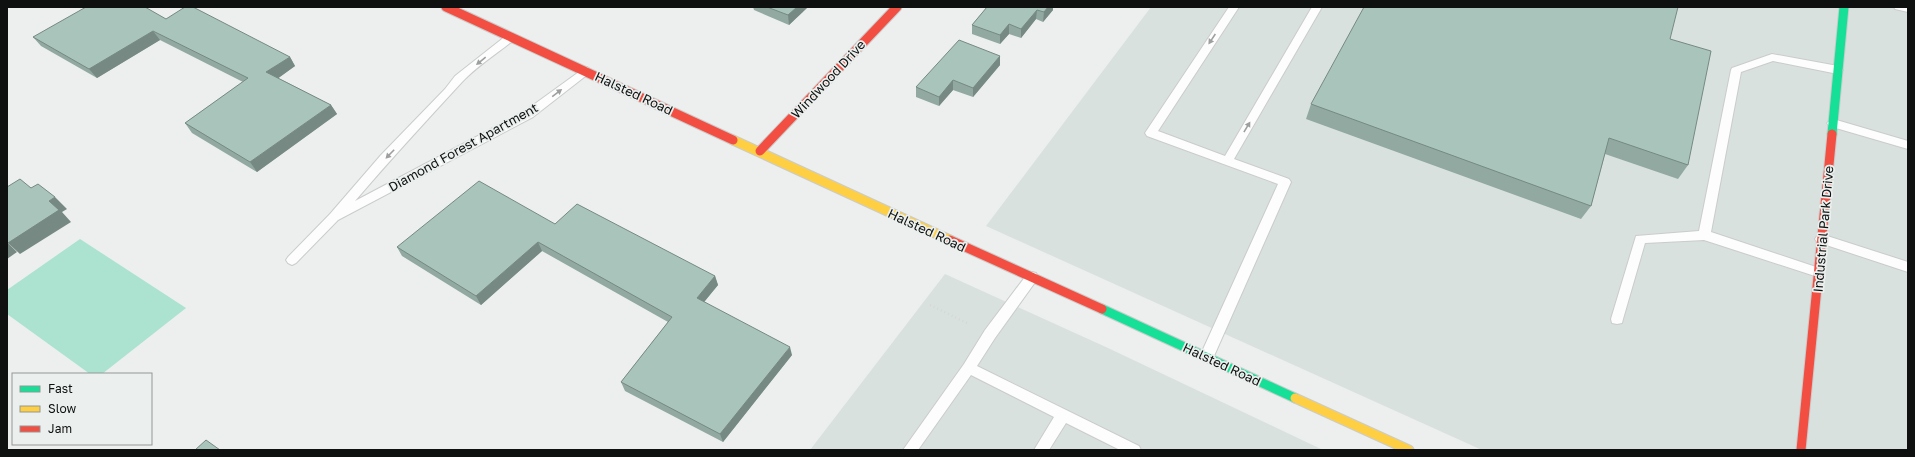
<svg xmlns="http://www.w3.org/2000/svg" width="1915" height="457" font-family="'Golos Text',sans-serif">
<rect width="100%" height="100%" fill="#ecefee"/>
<!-- built -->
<g fill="#d8e1dd">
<path d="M 1151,7 L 1908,7 L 1908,450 L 1482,450 L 986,226 Z"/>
<path d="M 945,274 L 1108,348 L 1323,450 L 810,450 Z"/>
</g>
<!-- green -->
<path fill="#abe3d0" d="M 80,239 L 186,308 L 102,374 L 90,374 L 7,314 L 7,290 Z"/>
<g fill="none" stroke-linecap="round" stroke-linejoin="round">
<!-- lane casing -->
<g stroke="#cacccc" stroke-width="2">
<g id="lane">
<path d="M 1229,7 L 1239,7 L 1158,131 L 1225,156 L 1312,7 L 1322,7 L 1234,159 L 1289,179 L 1291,182 L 1214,356 L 1212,360 L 1207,362 L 1202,360 L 1200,356 L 1278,184 L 1147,136 L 1145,133 Z"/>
<path d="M 1894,7 L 1908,7 L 1908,12 L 1895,9 Z"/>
<path d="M 511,34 L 515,35 L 516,37 L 515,39 C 498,53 477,66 462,82 C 426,121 390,160 355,201 L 525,111 L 583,69 L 587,67 L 592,71 L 533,117 L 338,220 L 296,263 L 292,265 L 288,263 L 286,260 L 288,257 L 330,214 L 381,155 L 445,89 L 455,76 L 507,35 Z"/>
<path d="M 1772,54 L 1838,66 L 1843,70 L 1838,74 L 1773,61 L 1741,72 L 1711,232 L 1822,269 L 1824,272 L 1822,275 L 1818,277 L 1704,240 L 1645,243 L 1623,319 L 1622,323 L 1617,324 L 1612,323 L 1611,319 L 1636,236 L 1699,231 L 1731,70 L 1732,68 Z"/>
<path d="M 1833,119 L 1908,141 L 1908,149 L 1829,126 L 1827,123 Z"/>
<path d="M 1821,234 L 1908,262 L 1908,272 L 1817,242 L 1815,239 L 1817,236 Z"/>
<path d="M 1032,272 L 1036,273 L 1038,277 L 1036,281 L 995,338 L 977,366 L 1139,446 L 1141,450 L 1120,450 L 1066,423 L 1049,450 L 1034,450 L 1054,417 L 971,375 L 918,450 L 903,450 L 964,364 L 985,330 L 1028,273 Z"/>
</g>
</g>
<!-- fast casing -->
<g stroke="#cacccc" stroke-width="11">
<g id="fast">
<path d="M 1832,134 L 1844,7"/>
<path d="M 1102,309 L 1295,398"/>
</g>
</g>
<!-- slow casing -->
<g stroke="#cacccc" stroke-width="11">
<g id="slow">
<path d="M 733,140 L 950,240"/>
<path d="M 1295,398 L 1409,450"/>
</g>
</g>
<!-- jam casing -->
<g stroke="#cacccc" stroke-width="11">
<g id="jam">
<path d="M 446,7 L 733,140"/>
<path d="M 760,151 L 897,7"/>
<path d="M 950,240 L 1102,309"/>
<path d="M 1801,450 L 1832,134"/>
</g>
</g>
<!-- path -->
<path stroke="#d5d6d6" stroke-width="2.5" stroke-dasharray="1 3" stroke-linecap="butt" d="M 930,305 L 969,324"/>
<!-- lane -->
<use href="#lane" fill="#fcfdfc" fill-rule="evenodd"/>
<!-- fast -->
<use href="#fast" stroke="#16e098" stroke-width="9"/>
<!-- slow -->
<use href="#slow" stroke="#ffcf43" stroke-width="9"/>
<!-- jam -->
<use href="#jam" stroke="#f24e42" stroke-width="9"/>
</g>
<!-- wall -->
<g fill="#91a9a1">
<path d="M 753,7 L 808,7 L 789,25 L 754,10 Z"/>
<path d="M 987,7 L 1053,7 L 1053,10 L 1043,22 L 1036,19 L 1021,38 L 1009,34 L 1000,44 L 972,34 L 972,25 Z"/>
<path d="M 166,19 L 290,57 L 295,66 L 278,78 L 331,105 L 337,114 L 257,172 L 192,133 L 185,123 L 243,82 L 160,40 L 97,78 L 41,46 L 33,37 Z"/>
<path d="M 1670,39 L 1688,165 L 1678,179 L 1605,154 L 1591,206 L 1581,219 L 1306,119 L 1311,104 Z"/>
<path d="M 1000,56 L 1000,65 L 973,97 L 953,90 L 939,106 L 916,97 L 916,87 Z"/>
<path d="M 555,224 L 715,276 L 718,285 L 704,302 L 792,355 L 723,442 L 625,391 L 621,382 L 668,322 L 542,251 L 481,305 L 402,256 L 397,247 Z"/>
</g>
<!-- shaded-wall -->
<g fill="#768983">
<path d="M 797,7 L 808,7 L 789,25 L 788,15 Z"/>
<path d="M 1048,7 L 1053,7 L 1053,10 L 1043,22 L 1044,12 Z"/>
<path d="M 1037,10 L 1036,19 L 1021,38 L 1021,29 Z"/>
<path d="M 1009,24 L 1009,34 L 1000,44 L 1000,35 Z"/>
<path d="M 153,31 L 160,40 L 97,78 L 89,69 Z"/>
<path d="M 1000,56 L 1000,65 L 973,97 L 973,88 Z"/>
<path d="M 290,57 L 295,66 L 273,82 L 266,72 Z"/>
<path d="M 953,80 L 953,90 L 939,106 L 939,97 Z"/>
<path d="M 331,105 L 337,114 L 257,172 L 250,162 Z"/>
<path d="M 55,197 L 67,209 L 62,212 L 71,222 L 20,254 L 8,243 L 49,201 Z"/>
<path d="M 7,242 L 17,252 L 7,259 Z"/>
<path d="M 538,242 L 542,251 L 481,305 L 476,296 Z"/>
<path d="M 715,276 L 718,285 L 700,307 L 697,298 Z"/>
<path d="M 790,347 L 792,355 L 723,442 L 720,434 Z"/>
</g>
<!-- building -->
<g fill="#a9c4bb" stroke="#768983">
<path d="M 86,7 L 145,7 L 166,19 L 185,7 L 193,7 L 290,57 L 266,72 L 331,105 L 250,162 L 185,123 L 248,78 L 153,31 L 89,69 L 33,37 Z"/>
<path d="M 767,7 L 797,7 L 788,15 Z"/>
<path d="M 987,7 L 1048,7 L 1044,12 L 1037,10 L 1021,29 L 1009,24 L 1000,35 L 972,25 Z"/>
<path d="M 1364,7 L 1678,7 L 1670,39 L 1711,51 L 1688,165 L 1609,138 L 1591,206 L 1311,104 Z"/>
<path d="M 959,40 L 1000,56 L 973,88 L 953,80 L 939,97 L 916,87 Z"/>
<path d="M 20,179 L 31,188 L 38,184 L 55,197 L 49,201 L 59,210 L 8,243 L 7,242 L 7,187 Z"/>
<path d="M 479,181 L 555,224 L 577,204 L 715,276 L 697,298 L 790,347 L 720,434 L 621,382 L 672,317 L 538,242 L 476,296 L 397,247 Z"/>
<path d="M 206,440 L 220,450 L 195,450 Z"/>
</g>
<!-- one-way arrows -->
<defs><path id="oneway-solid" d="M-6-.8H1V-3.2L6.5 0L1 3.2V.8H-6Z"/></defs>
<g fill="#9d9f9e">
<use href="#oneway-solid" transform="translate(1212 39) rotate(124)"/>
<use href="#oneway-solid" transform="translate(481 61) rotate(141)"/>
<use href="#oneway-solid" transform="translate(557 93) rotate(-37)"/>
<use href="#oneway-solid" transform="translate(1247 127) rotate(-59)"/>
<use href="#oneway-solid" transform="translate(390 154) rotate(134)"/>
</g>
<g text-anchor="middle" stroke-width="3.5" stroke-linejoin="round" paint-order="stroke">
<!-- street labels -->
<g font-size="13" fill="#0f1111" stroke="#ebf0ee">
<text transform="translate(828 79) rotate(-47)" y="5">Windwood Drive</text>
<text transform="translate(634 93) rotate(25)" y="5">Halsted Road</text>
<text transform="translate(463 147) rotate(-29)" y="5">Diamond Forest Apartment</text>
<text transform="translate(1823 229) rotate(-85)" y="5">Industrial Park Drive</text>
<text transform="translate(927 230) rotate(25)" y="5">Halsted Road</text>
<text transform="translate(1222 364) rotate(25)" y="5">Halsted Road</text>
</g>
</g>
<!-- border -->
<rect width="1915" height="457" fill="none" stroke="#0f1111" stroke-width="16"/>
<!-- legend -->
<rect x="12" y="373" width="140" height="72" fill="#ebf0ee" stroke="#939796"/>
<rect x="20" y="386" width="20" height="6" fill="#16e098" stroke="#939796"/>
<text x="48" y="393" font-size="12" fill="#0f1111">Fast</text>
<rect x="20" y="406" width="20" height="6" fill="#ffcf43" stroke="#939796"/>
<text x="48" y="413" font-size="12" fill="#0f1111">Slow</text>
<rect x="20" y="426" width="20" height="6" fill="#f24e42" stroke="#939796"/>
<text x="48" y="433" font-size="12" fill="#0f1111">Jam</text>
</svg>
